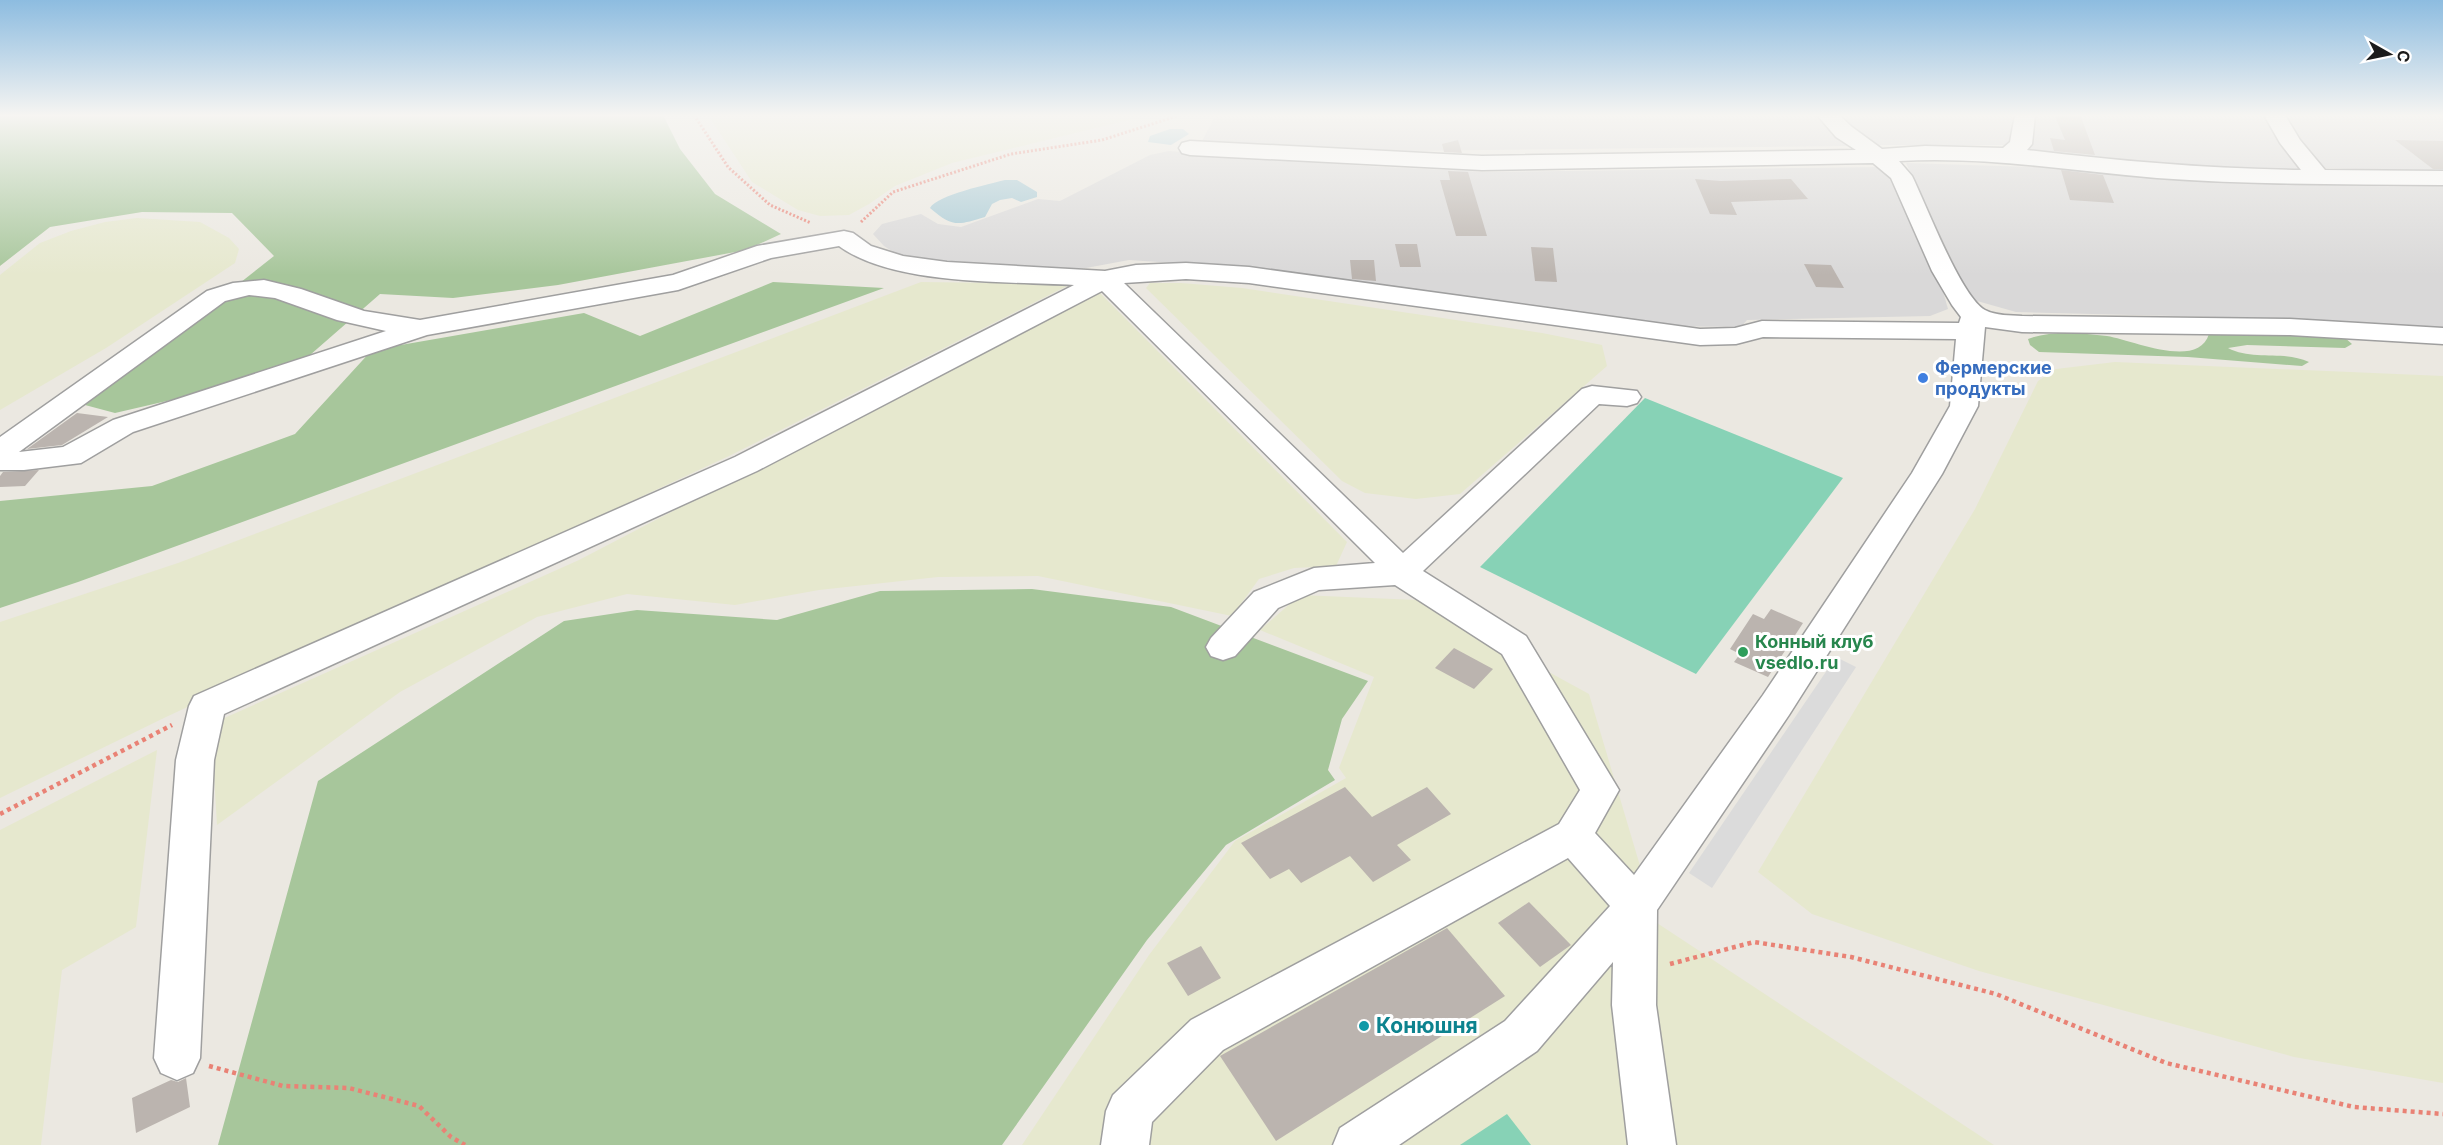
<svg xmlns="http://www.w3.org/2000/svg" width="2443" height="1145" font-family="Inter,sans-serif">
<rect width="100%" height="100%" fill="#ebe8e1"/>
<!-- residential -->
<g fill="#d9d8d8">
<path d="M 1225,115 L 1819,115 L 1850,146 L 1397,151 L 1201,143 L 1214,118 Z"/>
<path d="M 1837,115 L 2443,115 L 2443,172 L 2330,168 L 2279,174 L 2050,157 L 2013,145 L 1874,145 Z"/>
<path d="M 1169,151 L 1367,166 L 1486,172 L 1885,167 L 1890,171 L 1940,281 L 1948,309 L 1930,316 L 1747,320 L 1741,327 L 1651,326 L 1249,268 L 1129,260 L 1086,268 L 993,269 L 901,257 L 884,246 L 873,234 L 882,224 L 921,214 L 938,224 L 961,227 L 1038,199 L 1060,201 L 1150,155 Z"/>
<path d="M 1906,163 L 2031,167 L 2182,178 L 2443,184 L 2443,328 L 2293,319 L 2016,312 L 1970,299 Z"/>
</g>
<!-- farmland -->
<g fill="#e6e8ce">
<path d="M 708,115 L 1149,115 L 952,163 L 895,186 L 869,204 L 849,215 L 820,216 L 798,210 L 752,182 Z"/>
<path d="M 137,218 L 200,222 L 229,238 L 239,249 L 235,263 L 106,348 L 0,410 L 0,275 L 40,243 L 71,231 L 105,222 Z"/>
<path d="M 921,282 L 1071,284 L 729,456 L 166,717 L 0,798 L 0,622 L 178,563 Z"/>
<path d="M 1150,283 L 1181,283 L 1242,288 L 1542,333 L 1602,345 L 1607,366 L 1460,494 L 1416,499 L 1365,493 L 1342,481 L 1146,288 Z"/>
<path d="M 1097,290 L 1347,542 L 1336,566 L 1294,568 L 1259,579 L 1232,616 L 1038,576 L 938,577 L 819,590 L 735,605 L 627,594 L 537,617 L 400,692 L 217,825 L 211,724 L 579,560 Z"/>
<path d="M 2115,362 L 2443,376 L 2443,1083 L 2294,1057 L 1979,971 L 1812,914 L 1758,872 L 1975,509 L 2038,381 L 2056,369 Z"/>
<path d="M 1300,595 L 1417,600 L 1589,694 L 1657,923 L 1994,1145 L 1022,1145 L 1149,955 L 1235,841 L 1346,778 L 1339,768 L 1374,677 L 1260,630 Z"/>
<path d="M 157,750 L 136,927 L 62,970 L 41,1145 L 0,1145 L 0,830 Z"/>
</g>
<!-- forest -->
<g fill="#a7c69b">
<path d="M 0,115 L 663,115 L 680,149 L 715,194 L 781,234 L 746,250 L 558,285 L 453,298 L 380,294 L 302,362 L 184,397 L 115,413 L 85,405 L 274,256 L 232,213 L 142,212 L 50,227 L 0,266 Z"/>
<path d="M 773,282 L 884,288 L 78,582 L 0,608 L 0,501 L 152,486 L 295,434 L 372,350 L 584,313 L 640,336 Z"/>
<path d="M 2219,332 L 2344,337 L 2352,344 L 2345,348 L 2247,345 L 2228,348 C 2253,361 2283,350 2309,362 L 2302,366 L 2188,357 L 2039,352 L 2030,345 L 2028,339 C 2052,330 2081,333 2107,336 C 2132,340 2198,370 2209,334 Z"/>
<path d="M 1032,589 L 1171,607 L 1368,681 L 1342,719 L 1328,770 L 1335,780 L 1226,845 L 1147,940 L 1002,1145 L 218,1145 L 318,781 L 564,621 L 637,610 L 777,620 L 880,591 Z"/>
</g>
<!-- pitch -->
<g fill="#87d2b6">
<path d="M 1645,398 L 1843,478 L 1696,674 L 1480,567 Z"/>
<path d="M 1507,1114 L 1531,1145 L 1460,1145 Z"/>
</g>
<!-- parking -->
<path fill="#dbdbdb" d="M 1836,657 L 1856,667 L 1712,888 L 1689,873 Z"/>
<!-- water -->
<g fill="#a6c9d4">
<path d="M 1170,129 L 1183,129 L 1189,134 L 1171,145 L 1148,142 L 1150,136 Z"/>
<path d="M 1005,180 L 1017,180 L 1037,192 L 1037,197 L 1021,202 L 1012,198 L 1000,200 L 992,204 L 985,217 C 958,225 953,228 930,208 C 937,195 990,184 1005,180 Z"/>
</g>
<!-- building -->
<g fill="#bbb4af">
<path d="M 2054,114 L 2081,117 L 2095,155 L 2054,151 L 2050,138 L 2065,140 Z"/>
<path d="M 1458,140 L 1462,153 L 1444,152 L 1442,144 Z"/>
<path d="M 2395,140 L 2443,141 L 2443,169 L 2433,169 Z"/>
<path d="M 2061,170 L 2103,175 L 2114,203 L 2070,200 Z"/>
<path d="M 1448,171 L 1468,172 L 1487,236 L 1456,236 L 1440,180 L 1450,180 Z"/>
<path d="M 1695,179 L 1721,181 L 1791,179 L 1808,199 L 1731,202 L 1737,215 L 1710,214 Z"/>
<path d="M 1395,244 L 1417,244 L 1421,267 L 1400,267 Z"/>
<path d="M 1531,247 L 1553,248 L 1557,282 L 1535,281 Z"/>
<path d="M 1350,260 L 1374,260 L 1376,281 L 1352,279 Z"/>
<path d="M 1804,264 L 1831,265 L 1844,288 L 1816,287 Z"/>
<path d="M 77,413 L 108,417 L 62,445 L 27,449 Z"/>
<path d="M 39,470 L 25,486 L 0,487 L 0,476 L 3,472 Z"/>
<path d="M 1771,609 L 1803,623 L 1768,677 L 1734,662 L 1740,654 L 1730,649 L 1753,614 L 1764,619 Z"/>
<path d="M 1454,648 L 1493,669 L 1474,689 L 1435,668 Z"/>
<path d="M 1345,787 L 1372,817 L 1427,787 L 1451,814 L 1397,845 L 1411,860 L 1373,882 L 1350,856 L 1301,883 L 1289,869 L 1270,879 L 1241,843 Z"/>
<path d="M 1529,902 L 1571,945 L 1540,967 L 1498,923 Z"/>
<path d="M 1447,928 L 1505,996 L 1276,1141 L 1220,1056 Z"/>
<path d="M 1201,946 L 1221,978 L 1188,996 L 1167,963 Z"/>
<path d="M 186,1078 L 190,1107 L 136,1133 L 132,1098 L 171,1080 L 178,1082 Z"/>
</g>
<g fill="none" stroke-linecap="round" stroke-linejoin="round">
<!-- minor casing -->
<g stroke="#9f9f9f" stroke-width="3">
<path id="minor" d="M 1817,115 L 1839,115 L 1852,127 L 1882,149 L 1925,146 L 2003,148 L 2010,142 L 2015,115 L 2035,115 L 2032,144 L 2027,150 C 2118,161 2209,169 2301,170 L 2280,143 L 2264,115 L 2285,115 L 2300,140 L 2325,170 L 2443,171 L 2443,185 C 2348,184 2252,185 2157,178 C 2071,171 1986,156 1899,161 L 1912,176 C 1926,204 1961,297 1985,310 C 1996,316 2010,315 2022,316 L 2290,319 L 2443,328 L 2443,344 L 2290,335 L 2022,332 L 1985,327 L 1978,406 L 1942,474 L 1789,715 L 1657,910 L 1656,1005 L 1676,1145 L 1628,1145 L 1612,1005 L 1613,962 L 1537,1051 L 1399,1145 L 1333,1145 L 1340,1128 L 1505,1021 L 1610,906 L 1568,858 L 1223,1050 L 1152,1122 L 1149,1145 L 1101,1145 L 1106,1111 L 1113,1095 L 1191,1020 L 1559,824 L 1580,790 L 1502,654 L 1395,585 L 1319,590 L 1278,608 L 1235,656 L 1223,660 L 1211,656 L 1206,647 L 1211,638 L 1254,592 L 1314,568 L 1375,563 L 1102,291 L 757,471 L 224,714 L 214,760 L 200,1058 L 193,1073 L 177,1080 L 161,1073 L 154,1058 L 176,760 L 189,706 L 194,696 L 735,457 L 1074,285 C 1007,281 894,286 839,246 L 771,258 L 678,290 L 427,335 L 133,432 L 81,463 L 24,470 L 0,470 L 0,437 L 207,291 L 233,283 L 264,280 L 301,289 L 364,311 L 420,320 L 673,275 L 757,246 L 844,231 L 853,233 L 871,246 L 903,256 L 947,262 L 1105,271 L 1136,265 L 1186,263 L 1249,267 L 1700,329 L 1735,328 L 1762,321 L 1959,323 L 1961,317 L 1952,305 L 1932,271 L 1891,178 L 1873,163 L 1482,170 L 1190,155 L 1182,153 L 1179,148 L 1182,143 L 1190,141 L 1482,156 L 1856,150 L 1836,137 ZM 1186,279 L 1249,283 L 1700,345 L 1736,344 L 1763,337 L 1956,339 L 1950,406 L 1912,473 L 1763,695 L 1634,875 L 1595,833 L 1619,790 L 1526,636 L 1423,571 L 1599,404 L 1627,406 L 1637,403 L 1641,397 L 1637,391 L 1592,386 L 1582,389 L 1403,553 L 1124,283 ZM 249,295 L 275,298 L 337,320 L 386,331 L 113,420 L 63,447 L 19,452 L 225,301 Z"/>
</g>
<!-- path-far1 -->
<g stroke="#e98275" stroke-width="3" stroke-dasharray="2 2" stroke-linecap="butt">
<path d="M 694,115 L 728,167 L 770,205 L 811,223"/>
<path d="M 861,222 L 893,192 L 1011,154 L 1102,140 L 1180,115"/>
</g>
<!-- path -->
<g stroke="#e98275" stroke-width="4.5" stroke-dasharray="4 4" stroke-linecap="butt">
<path d="M 0,814 L 172,725"/>
<path d="M 1670,964 L 1754,942 L 1851,957 L 1996,994 L 2166,1063 L 2354,1107 L 2443,1114"/>
<path d="M 209,1066 L 283,1086 L 349,1088 L 419,1106 L 451,1137 L 465,1145"/>
</g>
<!-- minor -->
<use href="#minor" fill="#fff" fill-rule="evenodd"/>
</g>
<!-- sky -->
<linearGradient id="sky" x2="0" y2="1"><stop stop-color="#8dbce0"/><stop offset="0.42" stop-color="#f6f5f2"/><stop offset="1" stop-color="#f6f5f2" stop-opacity="0"/></linearGradient>
<rect width="2443" height="275" fill="url(#sky)"/>
<!-- markers -->
<circle fill="#3f7fe0" stroke="#fff" stroke-width="2" cx="1923" cy="378" r="6"/>
<circle fill="#2e9e5b" stroke="#fff" stroke-width="2" cx="1743" cy="652" r="6"/>
<circle fill="#0f9aa8" stroke="#fff" stroke-width="2" cx="1364" cy="1026" r="6"/>
<g text-anchor="middle" stroke-width="6" stroke-linejoin="round" paint-order="stroke">
<!-- shop labels -->
<g font-size="18" font-weight="bold" fill="#366cbe" stroke="#fff" text-anchor="start">
<text x="1935" y="374">Фермерские<tspan x="1935" dy="21">продукты</tspan></text>
</g>
<!-- leisure labels -->
<g font-size="18" font-weight="bold" fill="#27864d" stroke="#fff" text-anchor="start">
<text x="1755" y="648">Конный клуб<tspan x="1755" dy="21">vsedlo.ru</tspan></text>
</g>
<!-- near-culture labels -->
<g font-size="21" font-weight="bold" fill="#0d838f" stroke="#fff" text-anchor="start">
<text x="1376" y="1033">Конюшня</text>
</g>
</g>
<!-- north arrow -->
<g transform="translate(2389 54) rotate(99)" stroke="#ffffff" stroke-width="4.5" paint-order="stroke">
<path d="M0-4.5L10 22L0 15L-10 22Z" fill="#1b1b1b"/>
<text y="-9" font-size="16" font-weight="bold" text-anchor="middle" fill="#1b1b1b">С</text>
</g>
</svg>
